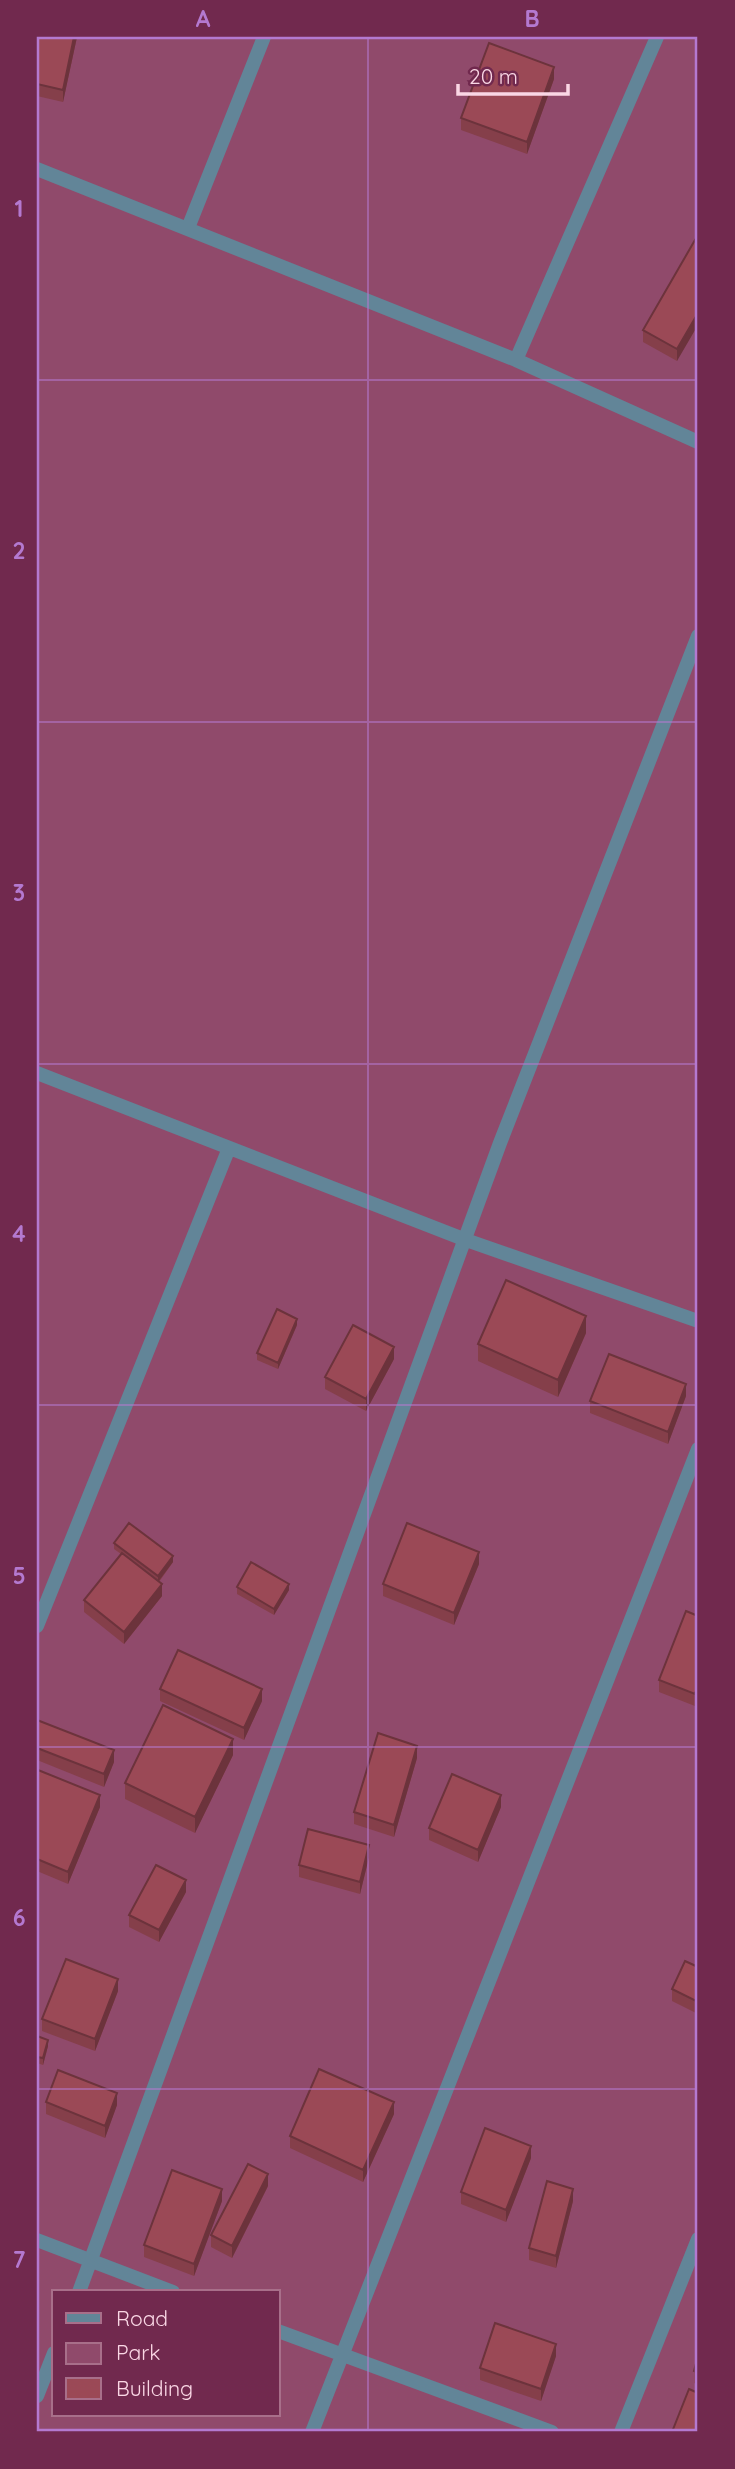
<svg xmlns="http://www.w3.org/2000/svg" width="735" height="2469" viewBox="0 0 735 2469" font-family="Quicksand,sans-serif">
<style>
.green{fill:#904a6b;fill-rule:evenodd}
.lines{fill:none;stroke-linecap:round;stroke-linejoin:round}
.street{stroke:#628598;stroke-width:14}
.wall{fill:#853f4a}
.shaded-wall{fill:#6c333c}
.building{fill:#9b4956;stroke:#6c333c;stroke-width:2}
.grid{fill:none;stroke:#b479d0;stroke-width:2;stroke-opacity:0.55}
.neatline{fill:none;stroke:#b479d0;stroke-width:2.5}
.grid-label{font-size:23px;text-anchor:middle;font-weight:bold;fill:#b479d0}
</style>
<rect width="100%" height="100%" fill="#71294e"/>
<path class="green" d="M37,37H698V2432H37ZM54,2292H278V2415H54Z"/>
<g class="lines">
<path class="street" d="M37,169L516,360L698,442
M188,228L264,37
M516,360L657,37
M37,1073L466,1240L698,1321
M37,1626L229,1148
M37,2240L173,2292
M79,2292L500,1143L698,636
M278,2331L552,2432
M37,2396L54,2353
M312,2432L698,1449
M621,2432L698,2239"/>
</g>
<path class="wall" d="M37,37H77L63,102L37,96Z
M554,79L527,154L461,130V118Z
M695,240L677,361L643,342V330Z
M297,1325L278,1369L257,1360V1353Z
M586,1333L558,1397L478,1361V1344Z
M394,1359L366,1411L325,1389V1377Z
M686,1396L668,1444L590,1413V1401Z
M114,1543L173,1562L159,1582L162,1596L124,1644L84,1612V1600L121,1554L114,1549Z
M479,1564L454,1625L383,1596V1584Z
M237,1587L289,1590L274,1615L237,1594Z
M698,1616V1696L695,1706L659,1692V1680Z
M160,1689L262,1701L244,1740L160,1701Z
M37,1720L114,1762L104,1787L37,1760Z
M233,1755L195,1833L125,1799V1783Z
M417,1758L394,1837L354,1824V1812Z
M37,1774L100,1807L68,1884L37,1871Z
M501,1807L478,1862L429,1840V1828Z
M369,1857L360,1894L299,1877V1865Z
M186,1892L159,1942L129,1927V1915Z
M698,1967V2014L672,2001V1989Z
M118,1991L95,2051L42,2031V2019Z
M37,2036L48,2046L43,2065L37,2063Z
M46,2102L117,2105L105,2138L46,2114Z
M394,2114L363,2182L290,2148V2136Z
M531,2158L506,2222L461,2204V2192Z
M268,2186L232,2258L211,2247V2235Z
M222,2201L194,2276L144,2257V2245Z
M573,2201L556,2268L529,2260V2248Z
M556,2356L541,2401L480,2380V2368Z
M698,2356V2385L694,2383V2371Z"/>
<path class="shaded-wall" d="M74,37H77L63,102V90Z
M554,67V79L527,154V142Z
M698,313V325L677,361V349Z
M586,1316V1333L558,1397V1380Z
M297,1319V1325L278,1369V1363Z
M394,1347V1359L366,1411V1399Z
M686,1384V1396L668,1444V1432Z
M479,1552V1564L454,1625V1613Z
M173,1556V1562L158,1582V1576Z
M162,1584V1596L124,1644V1632Z
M289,1584V1590L274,1615V1609Z
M698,1684V1696L695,1706V1694Z
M262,1689V1701L244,1740V1728Z
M233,1739V1755L195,1833V1817Z
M417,1746V1758L394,1837V1825Z
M114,1750V1762L104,1787V1774Z
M100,1795V1807L68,1884V1872Z
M501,1795V1807L478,1862V1850Z
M369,1845V1857L360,1894V1882Z
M186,1880V1892L159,1942V1930Z
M118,1979V1991L95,2051V2039Z
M48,2040V2046L43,2065V2058Z
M117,2093V2105L105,2138V2126Z
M394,2102V2114L363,2182V2170Z
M531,2146V2158L506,2222V2210Z
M268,2174V2186L232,2258V2246Z
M222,2189V2201L194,2276V2264Z
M573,2189V2201L556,2268V2256Z
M556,2344V2356L541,2401V2389Z"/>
<path class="building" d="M37,37H74L63,90L37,84Z
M489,43L554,67L527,142L461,118Z
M695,240L698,242V313L677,349L643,330Z
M506,1280L586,1316L558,1380L478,1344Z
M277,1309L297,1319L278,1363L257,1353Z
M353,1325L394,1347L366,1399L325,1377Z
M609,1354L686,1384L668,1432L590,1401Z
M129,1523L173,1556L158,1576L114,1543Z
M407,1523L479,1552L454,1613L383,1584Z
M122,1553L162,1584L124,1632L84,1600Z
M251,1562L289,1584L274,1609L237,1587Z
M686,1611L698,1616V1684L695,1694L659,1680Z
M178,1650L262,1689L244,1728L160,1689Z
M163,1705L233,1739L195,1817L125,1783Z
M37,1720L114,1750L104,1774L37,1748Z
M378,1733L417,1746L394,1825L354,1812Z
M38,1770L100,1795L68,1872L37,1859V1774Z
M452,1774L501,1795L478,1850L429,1828Z
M308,1829L369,1845L360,1882L299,1865Z
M156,1865L186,1880L159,1930L129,1915Z
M66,1959L118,1979L95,2039L42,2019Z
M685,1961L698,1967V2002L672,1989Z
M37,2036L48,2040L43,2058L37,2057Z
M319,2069L394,2102L363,2170L290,2136Z
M58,2070L117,2093L105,2126L46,2102Z
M485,2128L531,2146L506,2210L461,2192Z
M248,2164L268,2174L232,2246L211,2235Z
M172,2170L222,2189L194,2264L144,2245Z
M547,2181L573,2189L556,2256L529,2248Z
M495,2323L556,2344L541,2389L480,2368Z
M698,2356V2373L694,2371Z
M689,2389L698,2393V2432H672Z"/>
<path class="grid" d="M368,37V2432M37,380H698M37,722H698M37,1064H698M37,1405H698M37,1747H698M37,2089H698"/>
<rect width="735" height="2469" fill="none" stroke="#71294e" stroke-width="77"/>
<rect x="52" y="2290" width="228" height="126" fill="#71294e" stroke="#a86f8a" stroke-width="2"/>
<rect x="66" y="2313" width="35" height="10" fill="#628598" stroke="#a86f8a" stroke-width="2"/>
<text x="116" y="2326" font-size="21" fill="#fad7e5">Road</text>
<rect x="66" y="2343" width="35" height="21" fill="#904a6b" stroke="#a86f8a" stroke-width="2"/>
<text x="116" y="2360" font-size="21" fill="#fad7e5">Park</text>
<rect x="66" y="2378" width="35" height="21" fill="#9b4956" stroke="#a86f8a" stroke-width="2"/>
<text x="116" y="2396" font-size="21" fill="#fad7e5">Building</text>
<path d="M458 84v10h110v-10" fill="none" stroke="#fad7e5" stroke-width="3.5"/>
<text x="469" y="84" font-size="21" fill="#fad7e5" stroke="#71294e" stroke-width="5" paint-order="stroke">20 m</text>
<rect x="38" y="38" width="658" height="2392" class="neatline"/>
<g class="grid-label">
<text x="203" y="27">A</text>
<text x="532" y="27">B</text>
<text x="19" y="217">1</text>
<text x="19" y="559">2</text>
<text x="19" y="901">3</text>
<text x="19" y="1242">4</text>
<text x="19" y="1584">5</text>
<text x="19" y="1926">6</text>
<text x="19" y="2268">7</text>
</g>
</svg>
